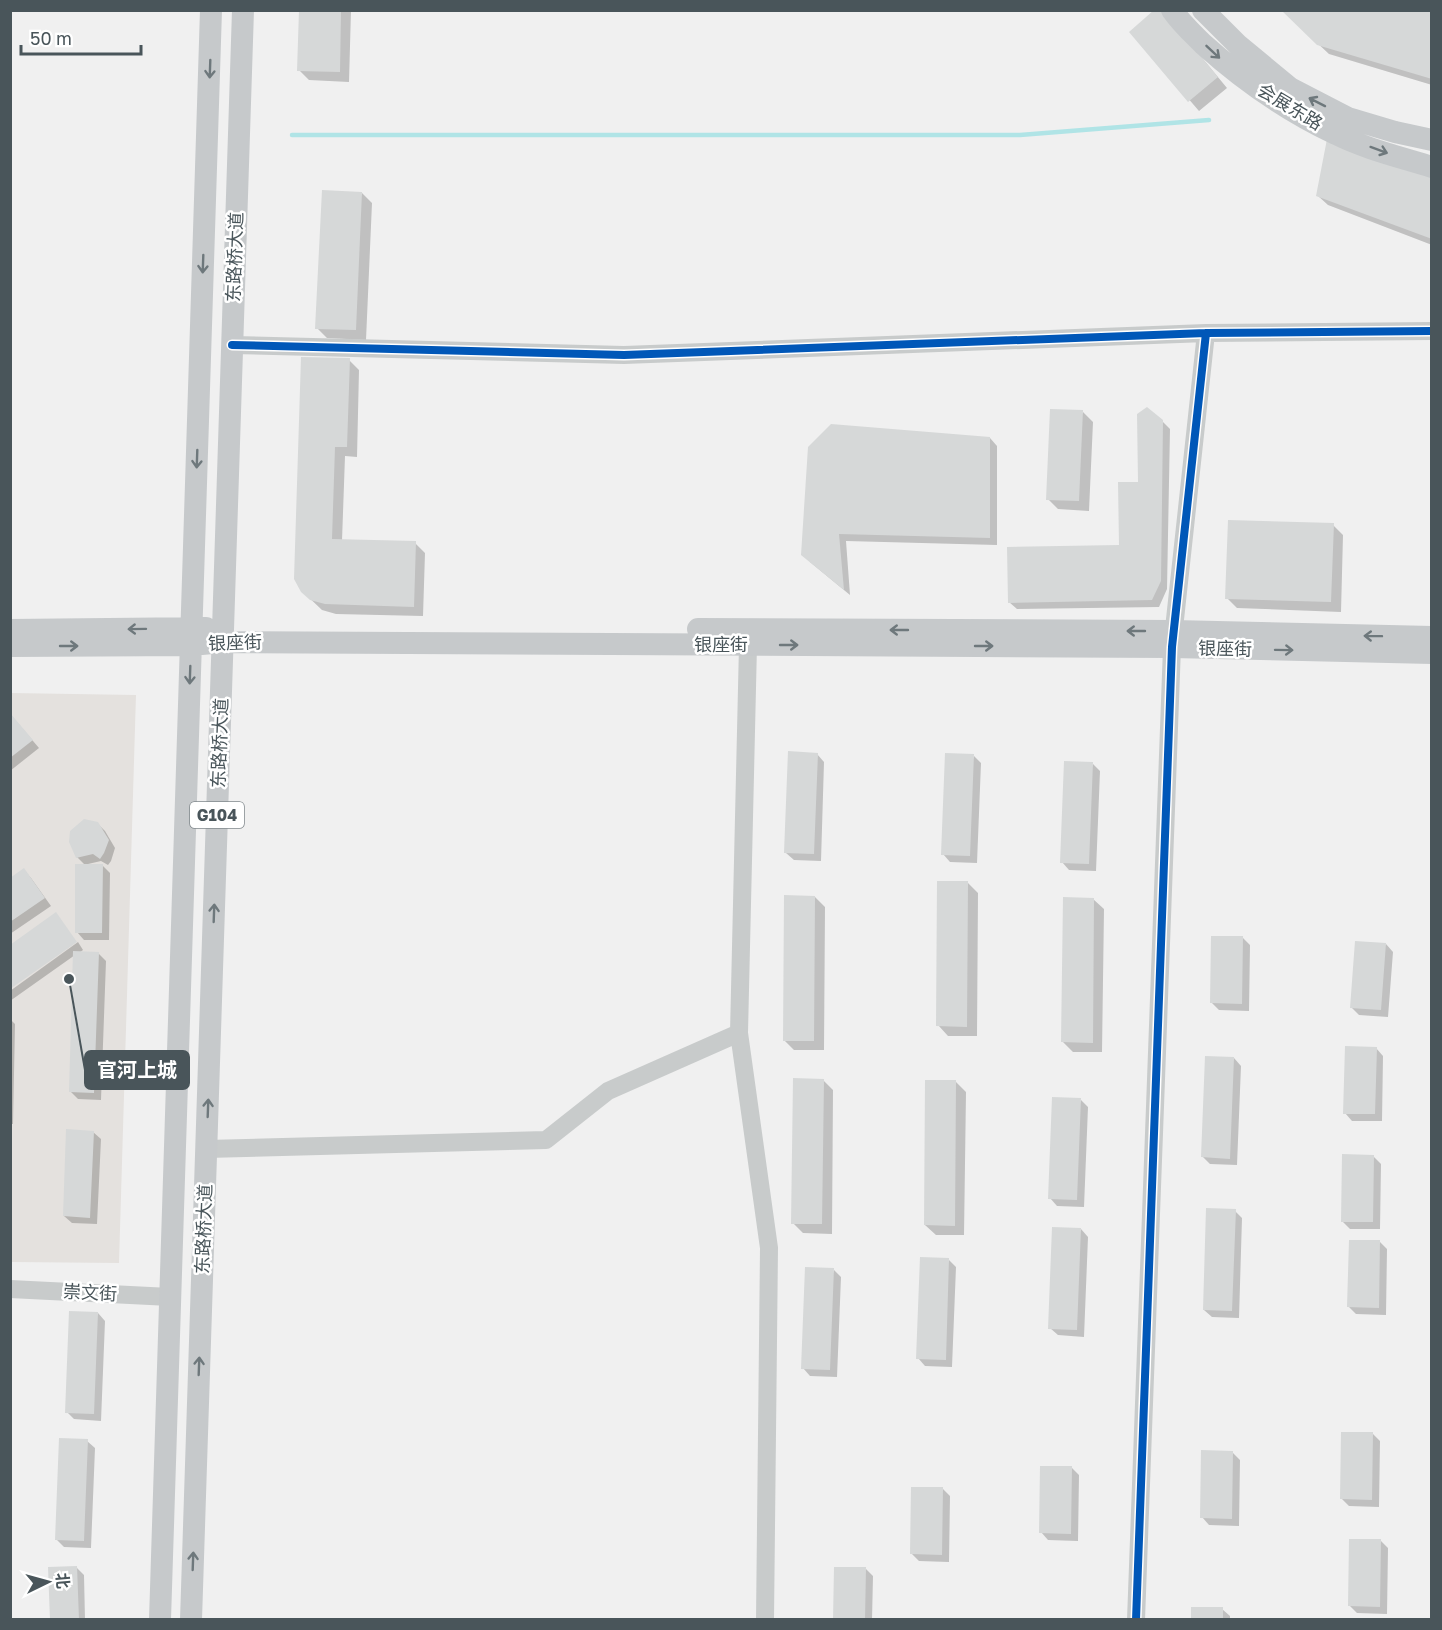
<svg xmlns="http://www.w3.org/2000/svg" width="1442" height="1630" viewBox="0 0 1442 1630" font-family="'Golos Text','Noto Sans SC',sans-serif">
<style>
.commercial{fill:#e4e1de}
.shadow{fill:#0003}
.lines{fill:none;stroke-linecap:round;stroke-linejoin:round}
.stream{stroke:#b0e4e6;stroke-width:4.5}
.building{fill:#d6d8d8}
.minor{stroke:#c8cbcb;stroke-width:18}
.major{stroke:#c6c9cb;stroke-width:22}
.cycleway-casing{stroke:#fff;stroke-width:11}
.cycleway{stroke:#0057b8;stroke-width:8}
.oneway{stroke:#6e787c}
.labels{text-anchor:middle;stroke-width:5;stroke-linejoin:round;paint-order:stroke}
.shield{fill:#fff;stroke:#80888c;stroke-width:1.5}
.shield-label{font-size:16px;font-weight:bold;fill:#49555a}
.street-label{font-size:18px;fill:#49555a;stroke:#fff}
.leader{fill:none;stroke:#49555a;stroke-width:2}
.callout-dot{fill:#49555a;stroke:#fff;stroke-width:2}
.callout{fill:#49555a;stroke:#49555a;stroke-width:2}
.callout-label{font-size:20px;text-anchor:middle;font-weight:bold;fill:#fff}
</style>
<rect width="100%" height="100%" fill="#f0f0f0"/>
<path class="commercial" d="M11,693L136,695L119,1263L11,1262Z"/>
<path class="shadow" d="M300,10H351L349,82L309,80L299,70Z
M1282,10H1432V85L1329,54Z
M1169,18L1227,88L1199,111L1131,32Z
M1432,179V245L1328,205L1317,195Z
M362,193L372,203L366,340L327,338L317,328Z
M349,360L359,370L357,457L345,456L342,541L415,543L425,553L423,616L336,614L322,610L302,591Z
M1083,412L1093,422L1089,511L1058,509L1048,499Z
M1162,421L1170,429L1167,589L1159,607L1017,609L1009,602L1121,546L1140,483Z
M832,425L990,438L997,446V545L846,541L850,595L810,562Z
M1333,525L1343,535L1341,612L1237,608L1227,598Z
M10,714L39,748L10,771Z
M817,754L824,762L821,861L794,860L786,853Z
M974,756L981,763L977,863L950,862L943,854Z
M1093,764L1100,771L1096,871L1069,870L1062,862Z
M97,823L105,831L115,848L111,861L108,865L101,861L88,864L89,865H102L110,873L109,940H84L77,932L85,865L77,857Z
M24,870L31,878L51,906L10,934V880Z
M968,883L978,893L977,1036H948L938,1025Z
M815,897L825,907L824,1050H794L784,1040Z
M1093,899L1104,909L1102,1052H1073L1063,1042Z
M1243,938L1250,945L1249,1011L1219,1010L1212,1003Z
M78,942L83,950L79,953H98L106,961L101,1100L78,1099L70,1091L75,955L10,1001V991Z
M1386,944L1393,952L1388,1017L1359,1015L1351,1007Z
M10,1019L15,1024L13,1124H10Z
M1376,1048L1383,1056L1382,1121H1352L1345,1113Z
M1234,1058L1241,1066L1237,1165L1210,1164L1203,1157Z
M823,1080L833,1090L832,1234L803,1233L793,1223Z
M956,1082L966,1092L964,1235H936L925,1225Z
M1081,1100L1088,1107L1084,1207L1057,1206L1050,1198Z
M93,1132L101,1139L97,1224L72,1223L64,1216Z
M1373,1156L1381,1164L1380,1229H1350L1342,1221Z
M1235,1211L1242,1218L1239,1318L1212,1317L1204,1310Z
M1081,1229L1088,1237L1084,1337L1058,1335L1050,1328Z
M1380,1242L1387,1249L1386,1315L1356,1314L1349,1307Z
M949,1260L956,1267L952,1367L925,1366L918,1358Z
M834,1270L841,1277L837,1377L810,1376L803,1368Z
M98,1313L105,1321L101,1421L74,1419L67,1412Z
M1373,1434L1380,1441L1379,1507L1349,1506L1342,1499Z
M87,1441L95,1448L91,1548L64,1547L56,1539Z
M1233,1453L1240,1460L1239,1526L1209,1525L1202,1517Z
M1072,1468L1079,1475L1078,1541L1048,1540L1041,1532Z
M943,1489L950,1496L949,1562L919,1561L912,1554Z
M1381,1541L1388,1548L1387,1614L1357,1613L1350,1606Z
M77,1568L84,1575L85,1620H51Z
M866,1569L873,1576L872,1620H835Z
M1222,1609L1230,1616V1620H1192Z"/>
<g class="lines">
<path class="stream" d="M292,135H1020L1209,120"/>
</g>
<path class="building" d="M299,10H341L340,72L297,71Z
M1154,10H1162L1218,77L1188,102L1129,32Z
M1281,10H1432V79L1317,45Z
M1327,139L1432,177V239L1316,196Z
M322,190L362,192L356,330L315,329Z
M301,357L350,358L347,447H335L332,539L416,541L414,607L325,604L310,600L301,592L294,579Z
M1147,407L1163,420L1161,581L1152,600L1008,603L1007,547L1119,545L1118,482H1138L1137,414Z
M1050,409L1083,410L1079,501L1046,500Z
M831,424L990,437V538L839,534L844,590L801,555L808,447Z
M1228,520L1334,523L1331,602L1225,599Z
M10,713L33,740L10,758Z
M788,751L818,753L814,854L784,853Z
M945,753L974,754L970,856L941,855Z
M1064,761L1093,762L1089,864L1060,863Z
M84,819L98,822L109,840L104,853L100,859L93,854L76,858L69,842L70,831Z
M75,864H103L102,933H75Z
M24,868L45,898L10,922V878Z
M937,881H968L967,1027L936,1026Z
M784,895L815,896L814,1041H783Z
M1063,897L1094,898L1093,1043L1061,1042Z
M56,912L77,942L10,989V945Z
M1211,936H1243L1242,1004L1210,1003Z
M1355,941L1386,943L1381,1010L1350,1008Z
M73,951L99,952L94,1093L69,1092Z
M1345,1046L1377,1047L1375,1114H1343Z
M1205,1056L1234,1057L1230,1159L1201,1157Z
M793,1078L824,1079L822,1224H791Z
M925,1080H956L955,1226L924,1225Z
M1052,1097L1081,1098L1077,1200L1048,1199Z
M66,1129L94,1131L90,1218L63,1216Z
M1342,1154L1374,1155L1373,1222H1341Z
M1206,1208L1236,1209L1232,1311L1203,1310Z
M1052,1227L1081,1228L1077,1330L1048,1329Z
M1349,1240H1380L1379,1308L1347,1307Z
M920,1257L949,1258L946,1360L916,1359Z
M805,1267L834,1268L830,1370L801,1369Z
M69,1311L98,1312L94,1414L65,1413Z
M1341,1432H1373L1372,1500L1340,1499Z
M59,1438L88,1439L84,1541L55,1540Z
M1201,1450L1233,1451L1232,1519L1200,1518Z
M1040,1466H1072L1071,1534L1039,1533Z
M911,1487H943L942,1555L910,1554Z
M1349,1539H1381L1380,1607L1348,1606Z
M77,1566L79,1620H50L48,1567Z
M834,1567H866L865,1620H833Z
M1191,1607H1223V1620H1191Z"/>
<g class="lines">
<path class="minor" d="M232,345L624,355L1206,333L1432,331
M748,645L739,1033L769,1248L765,1620
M206,1149L546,1140L608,1091L739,1033
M10,1289L170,1297
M1136,1620L1172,647L1206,333"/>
<path class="major" d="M1172,10C1181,23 1192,33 1203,44C1243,80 1287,111 1336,134C1366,149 1400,157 1432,167
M1203,10L1238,45L1290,88L1348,118L1395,132L1432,140
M698,629L1174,631L1432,637
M10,630L206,628
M10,646L191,645L223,642L1172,647L1432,653
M160,1620L211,10
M191,1620L243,10"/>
<g class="cycleway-casing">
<path id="cycleway" d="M232,345L624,355L1206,333L1432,331
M1136,1620L1172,647L1206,333"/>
</g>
<use href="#cycleway" class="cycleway"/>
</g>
<defs><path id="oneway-shaft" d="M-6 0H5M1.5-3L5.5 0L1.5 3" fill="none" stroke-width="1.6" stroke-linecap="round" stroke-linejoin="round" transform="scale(1.5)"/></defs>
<g class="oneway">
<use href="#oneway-shaft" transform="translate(1213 52) rotate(43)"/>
<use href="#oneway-shaft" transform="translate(210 69) rotate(92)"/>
<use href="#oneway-shaft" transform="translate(1317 102) rotate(-153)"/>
<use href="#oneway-shaft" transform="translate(1379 150) rotate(20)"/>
<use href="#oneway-shaft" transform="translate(203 264) rotate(92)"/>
<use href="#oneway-shaft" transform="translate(197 459) rotate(92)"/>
<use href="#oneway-shaft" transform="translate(137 629) rotate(179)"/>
<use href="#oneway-shaft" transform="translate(899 630) rotate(-180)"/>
<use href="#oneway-shaft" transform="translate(1136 631) rotate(-180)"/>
<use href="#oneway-shaft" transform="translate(1373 636) rotate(-179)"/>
<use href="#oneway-shaft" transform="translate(789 645)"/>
<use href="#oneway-shaft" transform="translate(69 646)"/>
<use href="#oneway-shaft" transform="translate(984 646)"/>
<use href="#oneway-shaft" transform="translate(1284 650) rotate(1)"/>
<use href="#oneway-shaft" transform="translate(190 675) rotate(92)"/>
<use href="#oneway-shaft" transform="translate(214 913) rotate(-88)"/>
<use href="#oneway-shaft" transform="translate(208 1108) rotate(-88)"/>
<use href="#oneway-shaft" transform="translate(199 1366) rotate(-88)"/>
<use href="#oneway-shaft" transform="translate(193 1561) rotate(-88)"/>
</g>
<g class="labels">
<rect class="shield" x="190" y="802" width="54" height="26" rx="4.5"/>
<g class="shield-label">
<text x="217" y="821">G104</text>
</g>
<g class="street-label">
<text transform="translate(1290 107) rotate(31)" y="6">会展东路</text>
<text transform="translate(235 257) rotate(-88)" y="6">东路桥大道</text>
<text transform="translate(235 643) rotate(-2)" y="6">银座街</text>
<text x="721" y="651">银座街</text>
<text transform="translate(1225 649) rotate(1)" y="6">银座街</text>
<text transform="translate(220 743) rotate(-88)" y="6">东路桥大道</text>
<text transform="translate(204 1229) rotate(-88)" y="6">东路桥大道</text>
<text transform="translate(90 1293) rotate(3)" y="6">崇文街</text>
</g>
</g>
<path class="leader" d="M69 979L85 1070"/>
<circle class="callout-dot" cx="69" cy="979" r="6"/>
<rect class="callout" x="85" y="1051" width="104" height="38" rx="6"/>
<g class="callout-label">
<text x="137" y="1077">官河上城</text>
</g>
<rect width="1442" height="1630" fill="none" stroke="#49555a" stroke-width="24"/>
<g transform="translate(48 1582) rotate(85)" stroke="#ffffff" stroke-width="4.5" paint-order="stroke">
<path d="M0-4.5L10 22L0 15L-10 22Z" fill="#49555a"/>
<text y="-9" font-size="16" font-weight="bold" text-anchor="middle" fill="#49555a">北</text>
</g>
<path d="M21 45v9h120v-9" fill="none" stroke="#49555a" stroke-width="3"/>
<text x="30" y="45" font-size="18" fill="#49555a" stroke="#ffffff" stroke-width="4.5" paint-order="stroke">50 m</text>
</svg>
